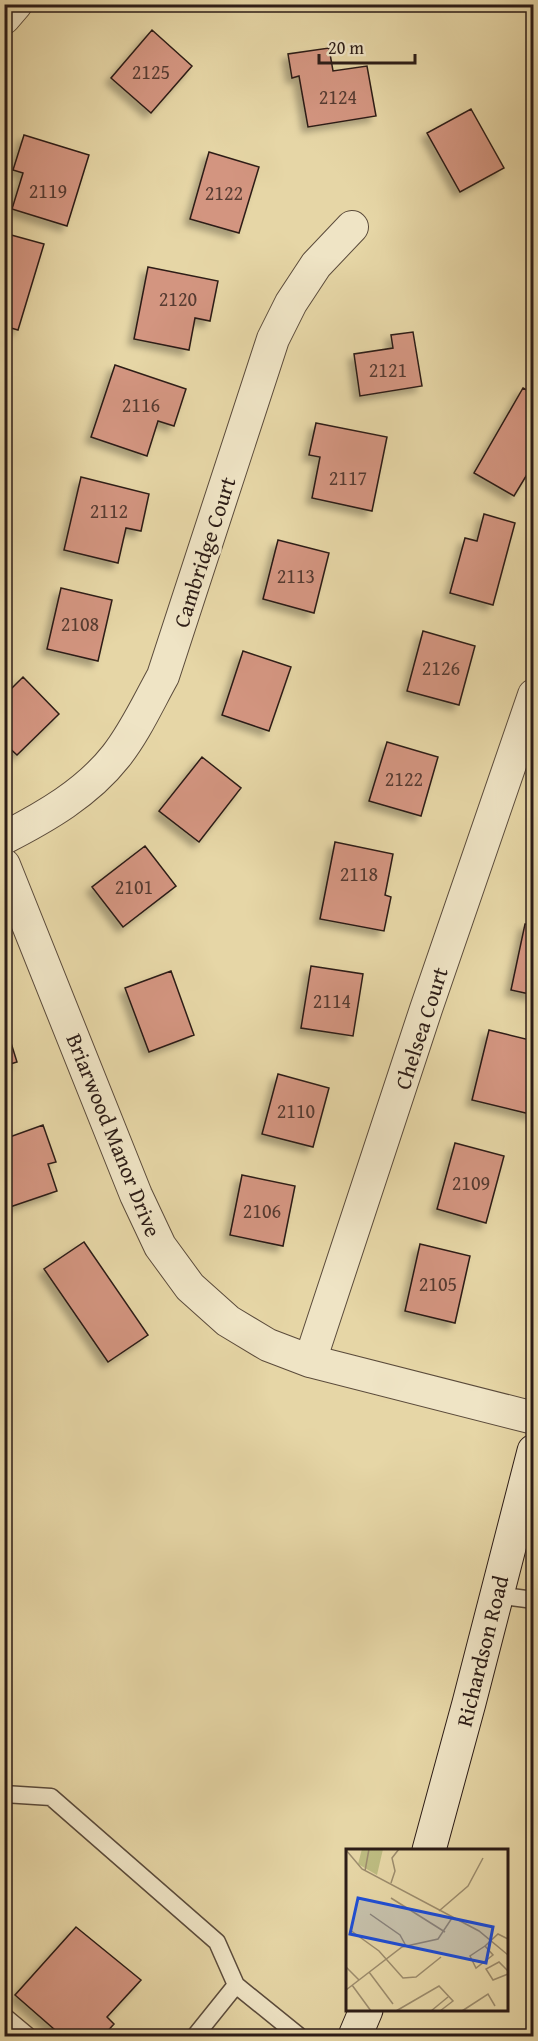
<svg xmlns="http://www.w3.org/2000/svg" width="538" height="2041" viewBox="0 0 538 2041" font-family="'Gentium Book Plus',serif">
<style>
.building{fill:#d39580;stroke:#2d1d17;stroke-width:1.5;filter:url(#shadow)}
.lines{fill:none;stroke-linecap:round;stroke-linejoin:round}
.lane-casing{stroke:#5b4b3b;stroke-width:19}
.street-casing{stroke:#5b4b3b;stroke-width:34}
.secondary-casing{stroke:#2d1d17;stroke-width:35}
.lane{stroke:#efe4c5;stroke-width:16}
.street{stroke:#efe4c5;stroke-width:32}
.secondary{stroke:#efe4c5;stroke-width:33}
.labels{text-anchor:middle;stroke-width:6;stroke-linejoin:round;paint-order:stroke}
.number-label{font-size:20px;fill:#563b31}
.street-label{font-size:22px;fill:#2d1d17;stroke:#efe4c5}
.inset-road{fill:none;stroke:#9c8c6d;stroke-width:1.5}
.view{fill:#1d4ed8;fill-opacity:0.15;stroke:#1d4ed8;stroke-width:3}
.inset-edge{fill:none;stroke:#2d1d17;stroke-width:3}
</style>
<defs>
<filter id="shadow"><feDropShadow dx="-5.5" dy="5.5" stdDeviation="3" flood-color="#0004"/></filter>
</defs>
<rect width="100%" height="100%" fill="#e6d6a6"/>
<filter id="stains"><feTurbulence type="fractalNoise" baseFrequency=".00333" numOctaves="4"/><feColorMatrix values="0 0 0 0 .2 0 0 0 0 .09 0 0 0 0 .02 0 0 0 .5 -.17"/></filter>
<radialGradient id="worn" r=".72"><stop offset=".6" stop-color="#630" stop-opacity="0"/><stop offset="1" stop-color="#630" stop-opacity=".3"/></radialGradient>
<path class="building" d="M152,30L192,66L151,113L111,78Z
M329,48L333,71L367,66L376,116L308,127L299,76L292,78L288,54Z
M471,109L504,168L460,192L427,133Z
M24,135L89,155L67,226L12,209L23,173L13,170Z
M209,152L259,167L239,233L190,219Z
M4,233L44,244L18,330L4,326Z
M148,267L218,281L210,321L195,318L189,350L134,339Z
M413,332L422,386L360,396L354,354L393,348L391,335Z
M115,365L186,389L174,426L158,421L147,456L91,437Z
M523,388L534,394V463L514,496L474,473Z
M316,423L387,437L372,511L312,498L320,457L309,455Z
M81,477L149,494L141,531L126,528L118,563L64,550Z
M484,514L515,523L493,605L450,593L465,538L477,541Z
M278,540L329,553L314,613L263,599Z
M61,588L112,600L98,661L47,649Z
M423,631L475,646L459,705L407,691Z
M243,651L291,667L269,731L222,715Z
M23,677L59,714L17,755L4,743V696Z
M387,742L438,757L421,816L369,801Z
M202,757L241,788L199,842L159,811Z
M335,842L393,854L385,895L391,897L384,931L320,919Z
M145,846L176,886L123,927L92,887Z
M525,924L534,925V995L511,990Z
M311,966L363,974L353,1036L301,1028Z
M171,971L194,1035L149,1052L125,988Z
M6,1027L17,1062L4,1066V1028Z
M489,1030L534,1041V1115L472,1100Z
M278,1074L329,1088L313,1147L262,1134Z
M43,1125L56,1162L48,1164L57,1191L7,1208L4,1200V1139Z
M455,1143L504,1156L486,1223L437,1209Z
M242,1175L295,1186L283,1246L230,1235Z
M84,1242L148,1335L108,1362L44,1269Z
M420,1244L470,1256L455,1323L405,1311Z
M76,1927L141,1980L107,2017L114,2024L103,2036H62L15,1995Z"/>
<g class="lines">
<g class="lane-casing">
<path id="lane" d="M496,1595L534,1600
M4,1794L51,1797L217,1942L236,1985
M4,2016L28,2036
M195,2036L236,1985L299,2036"/>
</g>
<g class="street-casing">
<path id="street" d="M4,18L16,4
M4,838C45,817 87,793 116,756C135,732 148,703 163,676L273,339L291,303L316,265L352,227
M4,865L136,1195L160,1246L190,1287L228,1321L268,1345L310,1361L534,1418
M310,1361L426,1009L534,695"/>
</g>
<g class="secondary-casing">
<path id="secondary" d="M429,1850L469,1703L534,1451
M355,2036L366,2010"/>
</g>
<use href="#lane" class="lane"/>
<use href="#street" class="street"/>
<use href="#secondary" class="secondary"/>
</g>
<g class="labels">
<g class="number-label">
<text x="151" y="79">2125</text>
<text x="338" y="104">2124</text>
<text x="48" y="198">2119</text>
<text x="224" y="200">2122</text>
<text x="178" y="306">2120</text>
<text x="388" y="377">2121</text>
<text x="141" y="412">2116</text>
<text x="348" y="485">2117</text>
<text x="109" y="518">2112</text>
<text x="296" y="583">2113</text>
<text x="80" y="631">2108</text>
<text x="441" y="675">2126</text>
<text x="404" y="786">2122</text>
<text x="359" y="881">2118</text>
<text x="134" y="894">2101</text>
<text x="332" y="1008">2114</text>
<text x="296" y="1118">2110</text>
<text x="471" y="1190">2109</text>
<text x="262" y="1218">2106</text>
<text x="438" y="1291">2105</text>
</g>
<g class="street-label">
<text transform="translate(204 552) rotate(-72)" y="8">Cambridge Court</text>
<text transform="translate(421 1028) rotate(-72)" y="8">Chelsea Court</text>
<text transform="translate(114 1135) rotate(68)" y="8">Briarwood Manor Drive</text>
<text transform="translate(482 1651) rotate(-76)" y="8">Richardson Road</text>
</g>
</g>
<g transform="translate(346 1849)">
<rect width="162" height="162" fill="#e6d6a6"/>
<path d="M16,0H37L31,26L12,15Z" fill="#bdbc81"/>
<path class="inset-road" d="M0,1L16,20L133,82L162,106M19,22L23,0M45,34L49,22L46,9L53,0M45,49L99,83M93,62L122,37L137,9M24,65L54,86L60,97M4,81L33,102L57,129L70,128L95,108M139,97L124,107L130,119L147,106L139,97L152,85L162,90M0,118L13,131M162,122L153,113L140,120L147,131L162,125M23,123L47,155M6,136L25,162M0,141L56,98L92,90L106,69M50,162L93,137L107,152L94,162M85,162L102,148M116,162L142,145L149,157"/>
<path class="view" d="M12,49L147,78L140,114L4,85Z"/>
<rect width="162" height="162" class="inset-edge"/>
</g>
<rect width="538" height="2041" fill="none" stroke="#e6d6a6" stroke-width="24"/>
<rect x="6" y="6" width="526" height="2029" fill="none" stroke="#2d1d17" stroke-width="3"/>
<rect x="12" y="12" width="514" height="2017" fill="none" stroke="#2d1d17" stroke-width="1.5"/>
<path d="M319 54v9h96v-9" fill="none" stroke="#2d1d17" stroke-width="3"/>
<text x="328" y="54" font-size="18" fill="#2d1d17" stroke="#efe4c5" stroke-width="4.5" paint-order="stroke">20 m</text>
<rect width="100%" height="100%" filter="url(#stains)"/>
<rect width="100%" height="100%" fill="url(#worn)"/>
</svg>
